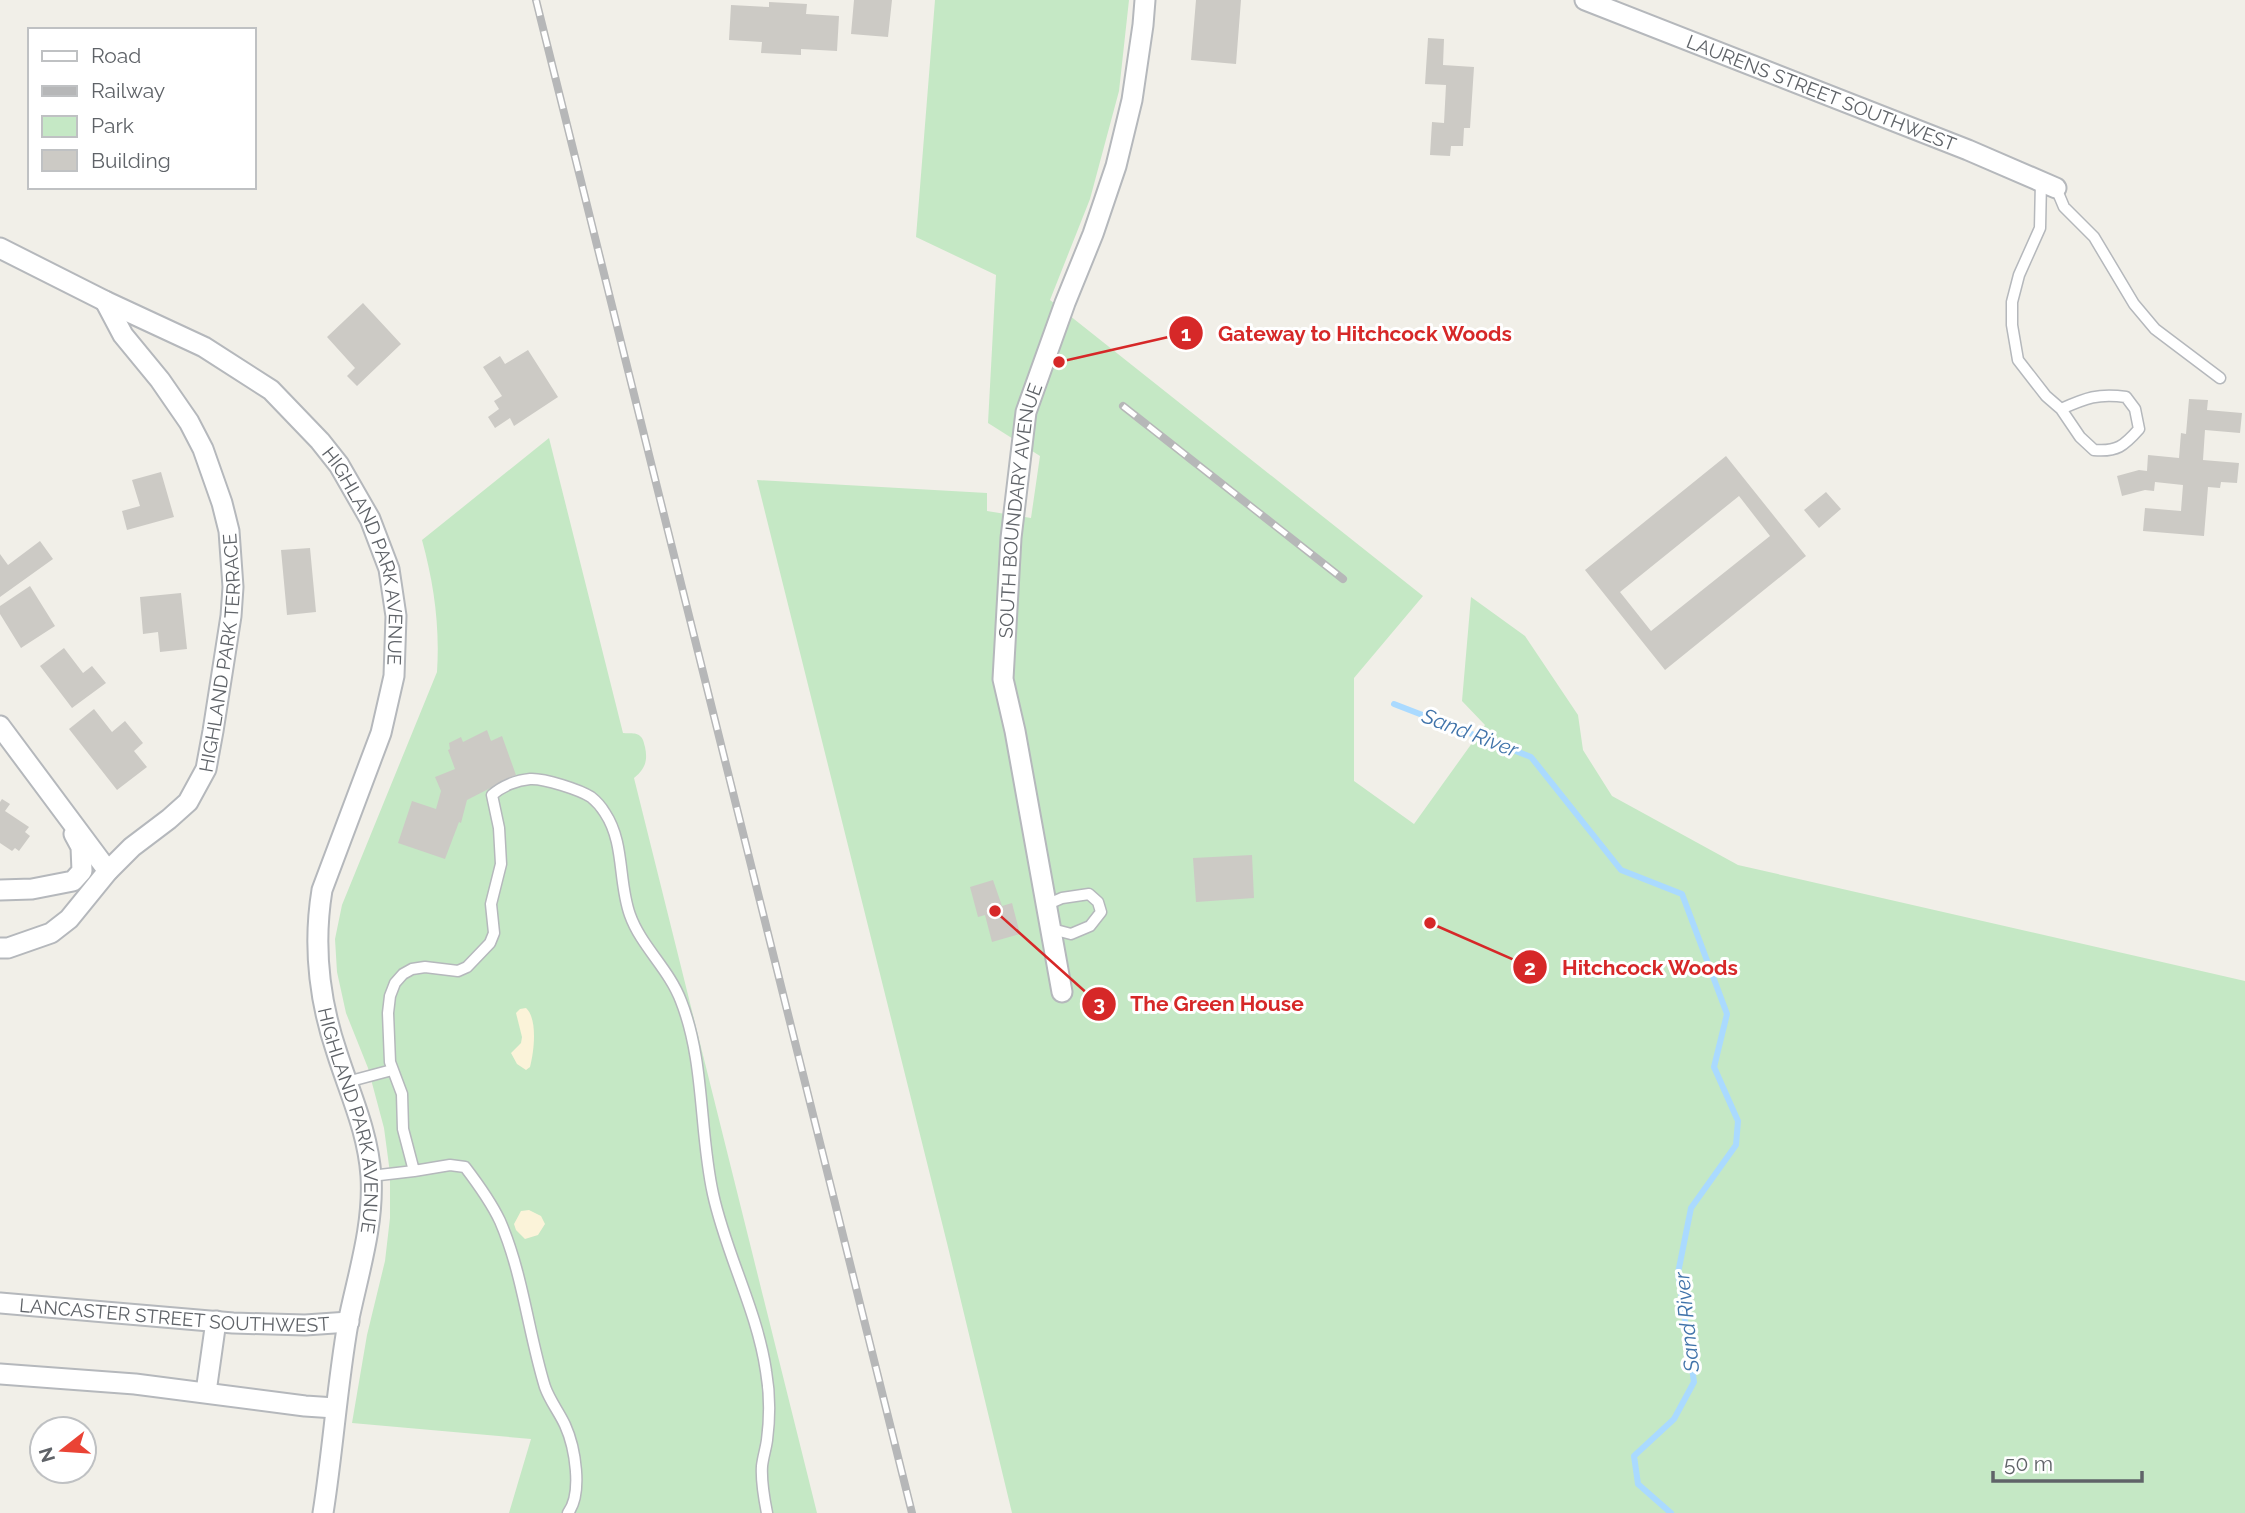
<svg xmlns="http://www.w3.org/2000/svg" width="2245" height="1513" viewBox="0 0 2245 1513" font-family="Raleway,sans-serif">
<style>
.green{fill:#c5e8c5}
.sand{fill:#fbf3d9}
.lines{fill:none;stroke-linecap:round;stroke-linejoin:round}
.stream{stroke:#aadaff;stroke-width:6}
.building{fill:#cccac5;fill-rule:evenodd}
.lane-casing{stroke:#b5b8bc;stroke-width:13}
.street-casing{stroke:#b5b8bc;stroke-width:23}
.lane{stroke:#fff;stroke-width:10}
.street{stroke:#fff;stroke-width:19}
.rail-casing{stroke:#b6b7b8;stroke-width:8}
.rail{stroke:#fff;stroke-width:5;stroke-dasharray:16;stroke-linecap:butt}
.labels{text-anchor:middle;stroke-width:6;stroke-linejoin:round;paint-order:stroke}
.street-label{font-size:19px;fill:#5f6368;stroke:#fff}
.water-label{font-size:21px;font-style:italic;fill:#4174aa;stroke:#fff}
.leader{fill:none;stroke:#d62828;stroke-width:2.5}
.callout-dot{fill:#d62828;stroke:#fff;stroke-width:2.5}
.mark-label{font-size:21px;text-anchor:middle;font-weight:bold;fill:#fff}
.callout-label{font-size:21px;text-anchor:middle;font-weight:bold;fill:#d62828;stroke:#fff;stroke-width:6;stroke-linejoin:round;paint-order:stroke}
</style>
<rect width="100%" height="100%" fill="#f1efe8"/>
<path class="green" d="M935,0H1129L1119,91L1090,199L1050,300L1423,596L1354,678V781L1414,824L1485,725L1462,701L1471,597L1525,636L1578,715L1583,750L1612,796L1738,865L2245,981V1513H1012L947,1243L757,480L987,493V511L1031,518L1040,456L988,423L996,275L916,237Z
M549,438L623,733C628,734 636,732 640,736C643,738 644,743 645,747C648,761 645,769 634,778L817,1513H509L531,1439L352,1423L367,1335L385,1261L390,1218V1173L384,1128L368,1068L346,1013L337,972L335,939L342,905L437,672C440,626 434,584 422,540Z"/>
<path class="sand" d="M526,1008C538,1019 534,1052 530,1067L526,1070L517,1064L511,1053L521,1043L522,1037L516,1013L520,1009Z
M529,1210L541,1216L545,1224L538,1235L525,1239L516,1230L514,1224L521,1211Z"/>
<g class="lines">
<path class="stream" d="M1394,704L1531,757L1621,870L1682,894L1727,1014L1714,1067L1738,1121L1736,1145L1691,1208L1678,1273L1694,1382L1674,1419L1634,1456L1638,1484L1671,1513"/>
</g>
<path class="building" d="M854,0H892L888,37L851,34Z
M1196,0H1241L1236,64L1191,60Z
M769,2L807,4L806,14L839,16L837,51L801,49V55L761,53L762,42L729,40L731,5L769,7Z
M1428,38L1444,39L1443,65L1474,67L1470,128H1464L1463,146H1451L1450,156L1430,155L1432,122L1444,123L1446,85L1425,84Z
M363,303L401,344L357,386L347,376L355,368L327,337Z
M528,350L558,397L514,426L510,418L495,428L488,417L499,409L494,401L502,396L483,367L500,356L505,364Z
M2189,399L2208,400L2207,410L2242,413L2240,433L2205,430L2203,460L2239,463L2237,483L2221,482L2220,488L2208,487L2204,536L2143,531L2145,508L2181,511L2183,485L2155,482L2154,491L2145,490L2122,496L2117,476L2139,470L2147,471L2148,455L2179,458L2181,433L2186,434Z
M1726,456L1806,556L1665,670L1585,570ZM1739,496L1770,536L1651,631L1620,592Z
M161,472L174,517L127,530L122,511L140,506L132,480Z
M1826,492L1841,509L1819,528L1804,510Z
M40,541L53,559L0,597V554L8,565Z
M310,548L316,612L287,615L281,550Z
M30,586L55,626L21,648L0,614V606Z
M181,593L187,649L160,652L158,632L143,634L140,597Z
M64,648L83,673L92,666L106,683L72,708L40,666Z
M94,709L112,732L125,721L143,743L134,751L147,767L117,790L69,729Z
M487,730L491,741L502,736L516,775L467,800L461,823L459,822L445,859L398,843L412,801L436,809L441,791L435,777L455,769L448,750L450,749L449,743L461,737L463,742Z
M2,799L10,804L5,811L29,827L25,832L30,836L19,851L15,848L12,851L0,843V802Z
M1252,855L1254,898L1196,902L1193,858Z
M993,880L1002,906L1012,903L1020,934L992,942L985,915L978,917L970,887Z"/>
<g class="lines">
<g class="lane-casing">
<path id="lane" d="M2041,181L2040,228L2019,275L2012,302V325L2018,360L2046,396L2061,409L2080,437L2094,450C2117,452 2124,446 2139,429L2135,409L2126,397C2098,393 2086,398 2061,409
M2056,188L2064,207L2094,237L2134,304L2155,329L2220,378
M1046,905L1062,898L1089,894L1098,902L1101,912L1090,926L1071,934L1052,929
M347,1082L392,1070
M371,1176L414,1171
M568,1513C583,1493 575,1447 565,1425C559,1412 550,1401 545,1387C528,1332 523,1274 500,1221C491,1202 478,1184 465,1167L450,1165L414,1171L403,1129L402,1094L390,1062L388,1013L390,996L395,983L403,974L412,969L425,967L458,971L467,967L490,943L494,933L491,904L501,864L499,828L492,795C502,786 517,780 530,779C544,778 580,790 591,797C596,801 602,808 605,813C625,843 618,882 630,915C641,946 669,969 681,1001C705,1062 699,1131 713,1194C726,1254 757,1310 766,1371C770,1394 770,1417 767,1440C766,1448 763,1457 762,1466C761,1481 764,1498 767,1513"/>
</g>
<g class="street-casing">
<g id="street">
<path id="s1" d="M1585,0L1968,150L2056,188"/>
<path id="s2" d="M0,248L105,301L204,347L271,390L320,441L339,465L370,519L389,569L396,616L394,676L381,733L322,890C313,945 319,1000 337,1053C350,1094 368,1132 371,1176C374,1226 358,1274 348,1323C337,1386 333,1450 323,1513"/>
<path d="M0,726L108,871"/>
<path d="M0,890L32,889L73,881L82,871L81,847L74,834"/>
<path id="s3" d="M0,948H8L51,933L69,919L108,871L132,847L169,819L188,802L206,769L213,731L231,616L233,587L229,531L222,503L203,449L189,422L160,380L123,335L105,301"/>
<path id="s4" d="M1062,992L1015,731L1003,679L1011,538L1026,412L1065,303L1093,234L1116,166L1132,100L1143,25L1145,0"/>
<path id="s5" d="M0,1303L233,1323L305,1325L349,1322"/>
<path d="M0,1374L135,1384L305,1406L335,1408"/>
<path d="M206,1392L216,1321"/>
</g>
</g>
<use href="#lane" class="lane"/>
<use href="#street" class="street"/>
<g class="rail-casing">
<path id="rail" d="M536,0L912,1513
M1123,406L1343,579"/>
</g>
<use href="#rail" class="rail"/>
</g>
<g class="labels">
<g class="street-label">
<text dy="7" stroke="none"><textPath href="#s1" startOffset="254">LAURENS STREET SOUTHWEST</textPath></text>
<text dy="7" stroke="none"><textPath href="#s4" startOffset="488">SOUTH BOUNDARY AVENUE</textPath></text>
<text dy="7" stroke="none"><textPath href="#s2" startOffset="504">HIGHLAND PARK AVENUE</textPath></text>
<text dy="7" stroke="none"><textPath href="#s3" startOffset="399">HIGHLAND PARK TERRACE</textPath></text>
<text dy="7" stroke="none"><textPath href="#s2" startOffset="1092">HIGHLAND PARK AVENUE</textPath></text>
<text dy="7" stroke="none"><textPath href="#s5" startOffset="175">LANCASTER STREET SOUTHWEST</textPath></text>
</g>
<g class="water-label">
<text transform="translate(1470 733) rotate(21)" y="7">Sand River</text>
<text transform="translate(1687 1322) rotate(-96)" y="7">Sand River</text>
</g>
</g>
<path class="leader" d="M1059 362L1186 333M1430 923L1530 967M995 911L1099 1004"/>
<g class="callout-dot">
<circle cx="1059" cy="362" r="7"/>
<circle cx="1430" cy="923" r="7"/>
<circle cx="995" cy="911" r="7"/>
<circle cx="1186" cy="333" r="18"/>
<circle cx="1530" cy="967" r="18"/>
<circle cx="1099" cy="1004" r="18"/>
</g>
<g class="mark-label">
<text x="1186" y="341">1</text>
<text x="1530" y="975">2</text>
<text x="1099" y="1011">3</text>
</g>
<g class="callout-label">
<text x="1365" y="341">Gateway to Hitchcock Woods</text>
<text x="1650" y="975">Hitchcock Woods</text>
<text x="1217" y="1011">The Green House</text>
</g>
<rect x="28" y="28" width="228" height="161" fill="#ffffff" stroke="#bfc1c3" stroke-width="2"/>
<rect x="42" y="51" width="35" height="10" fill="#ffffff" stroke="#bfc1c3" stroke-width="2"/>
<text x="91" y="63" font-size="21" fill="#5f6368">Road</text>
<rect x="42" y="86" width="35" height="10" fill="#b6b7b8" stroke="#bfc1c3" stroke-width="2"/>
<text x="91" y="98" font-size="21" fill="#5f6368">Railway</text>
<rect x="42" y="116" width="35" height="21" fill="#c5e8c5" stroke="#bfc1c3" stroke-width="2"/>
<text x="91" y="133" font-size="21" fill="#5f6368">Park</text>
<rect x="42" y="150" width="35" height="21" fill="#cccac5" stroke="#bfc1c3" stroke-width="2"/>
<text x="91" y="168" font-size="21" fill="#5f6368">Building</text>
<g transform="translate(63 1450) rotate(253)"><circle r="33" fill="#ffffff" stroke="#bfc1c3" stroke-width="2"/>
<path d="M0-5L12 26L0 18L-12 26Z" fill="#ea4335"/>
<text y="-10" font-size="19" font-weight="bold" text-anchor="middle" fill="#5f6368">N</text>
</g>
<path d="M1993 1471v10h149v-10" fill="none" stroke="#5f6368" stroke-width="3.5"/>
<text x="2004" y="1471" font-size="21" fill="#5f6368" stroke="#ffffff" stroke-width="5" paint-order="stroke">50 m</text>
</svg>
